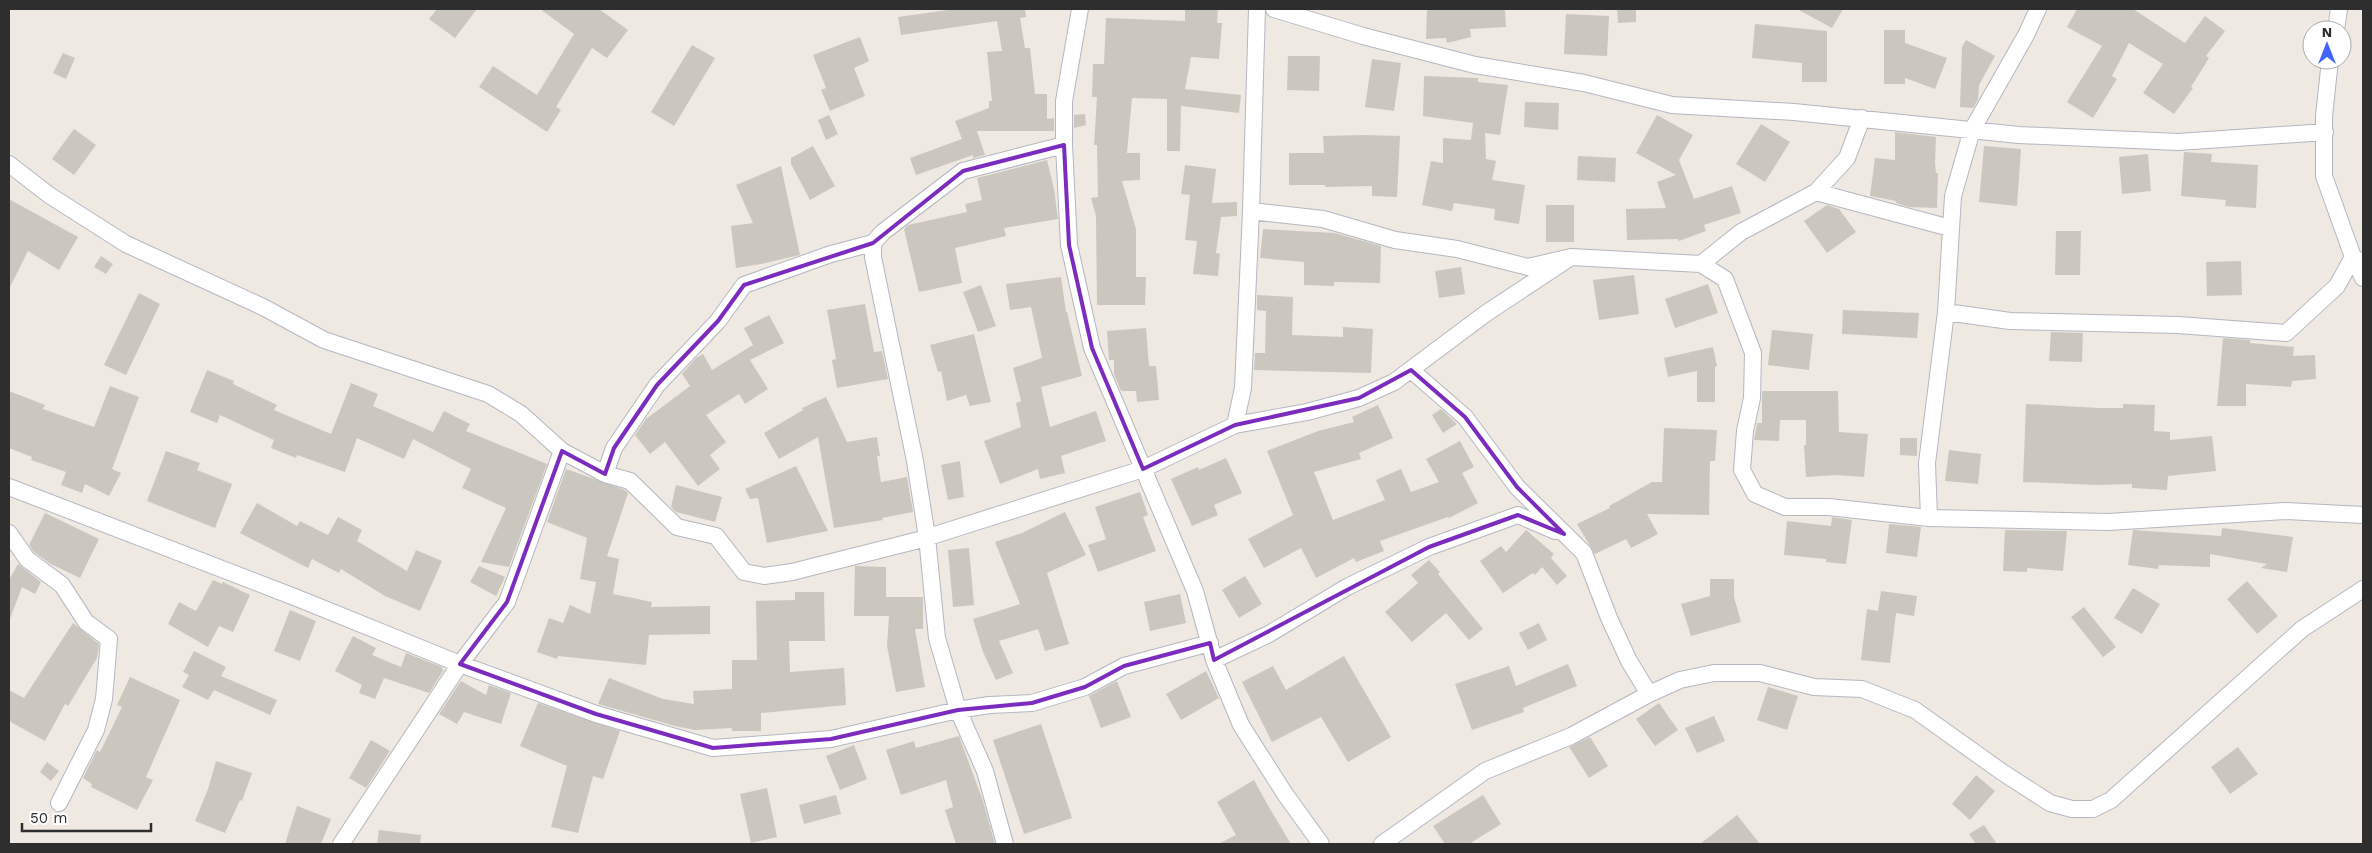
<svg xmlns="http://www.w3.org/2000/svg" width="2372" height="853" viewBox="0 0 2372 853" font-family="'Work Sans',sans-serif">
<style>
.building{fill:#cbc7bf}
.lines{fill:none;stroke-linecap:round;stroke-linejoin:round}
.minor-casing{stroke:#b4b7c1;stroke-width:18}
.minor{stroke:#fff;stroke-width:16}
.marked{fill:none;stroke:#7b2cbf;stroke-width:4;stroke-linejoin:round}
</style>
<rect width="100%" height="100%" fill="#efe9e1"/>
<path class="building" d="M437,9H477L455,38L429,19Z
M540,9H599L628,30L607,58L592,48L556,107L561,110L547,132L479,87L493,66L537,95L574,34Z
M955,9H1025L1026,17L1020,18L1025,48H1030L1035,94H1047V119L1054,118V131H977L985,155L973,158V155L916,175L910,158L962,139L955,121L989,108V101H992L987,52L1002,51L997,21L901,35L898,17Z
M1185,9H1218L1217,23H1222L1219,59L1191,57L1185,89L1241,95L1239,113L1181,106L1180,151H1167V99L1132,98L1127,153H1140V180L1122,181L1136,229V277H1146L1145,305H1097L1096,216L1091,198L1098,197L1097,145H1094L1097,97H1092L1093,64H1104L1106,18L1185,21Z
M1427,9H1505L1506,27L1470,29L1471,37L1447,43L1446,38L1426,39Z
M1617,9H1636V22L1618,23Z
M1797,9H1843L1832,28Z
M2077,9H2133L2185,43L2205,16L2225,31L2206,56L2209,58L2191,87L2193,88L2174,114L2143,93L2163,64L2129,43L2112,76L2117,79L2093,118L2067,102L2102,46L2067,27Z
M1566,14L1609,16L1607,56L1564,54Z
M1755,24L1827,31V82H1802V63L1752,58Z
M1884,30H1905V43L1947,58L1935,89L1905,78V84H1884Z
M860,37L869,61L854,68L865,96L830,111L821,90L826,88L813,55Z
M1966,40L1995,56L1979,85L1978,99L1973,108L1960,107L1962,47Z
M692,45L715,58L674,126L651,112Z
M63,53L75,58L66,79L53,73Z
M1288,56H1320L1319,91L1287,90Z
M1372,59L1401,63L1394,111L1365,107Z
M1424,76L1478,78V82L1508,85L1500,135L1485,133L1486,159L1496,161L1492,180L1525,185L1519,224L1494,220L1495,209L1454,203L1452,211L1422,205L1431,161L1443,163V138L1471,140L1473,123L1423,116Z
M1525,102L1559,103L1558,130L1524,127Z
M1085,114L1086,125L1074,128V115Z
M829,115L838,134L826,140L818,120Z
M1657,115L1693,135L1679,160L1694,199L1732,186L1741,213L1704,225L1706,231L1679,241L1678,239L1627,240L1626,209L1666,208L1657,182L1676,175L1636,153Z
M1761,124L1790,142L1765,182L1736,164Z
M74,129L96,145L74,175L52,159Z
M1895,132L1936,137L1935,163L1936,173H1938L1937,208L1909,207L1896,203V201L1870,196L1875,158L1895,160Z
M1364,135L1400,136L1397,197L1372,196V186L1325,187V185H1289V153H1324L1323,136Z
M813,146L835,186L810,200L791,164V158Z
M1984,146L2021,149L2017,206L1979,202Z
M2184,152L2212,154L2211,162L2258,165L2256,208L2225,206L2226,200L2181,196Z
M2148,154L2151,191L2122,194L2119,157Z
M1578,156L1616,158L1615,182L1577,180Z
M1047,160L1054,189L1058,219L1004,228L1006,236L955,248L962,283L919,292L904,229L908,225L967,212L965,204L982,200L977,178Z
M1185,165L1216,169L1212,203L1237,202V216L1221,217L1216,253L1220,254L1218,276L1193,274L1197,241L1185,240L1190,195L1181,194Z
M781,166L800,255L761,264L736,268L731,226L753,223L736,185Z
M9,199L78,237L59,270L28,251L9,289Z
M1546,205H1574V242H1546Z
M1827,205L1839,209L1856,232L1827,253L1804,221Z
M1263,229L1335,233L1381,246L1380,283L1334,282V286L1304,285V262L1260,258Z
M2056,231H2081L2080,275H2055Z
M101,256L113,264L106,274L94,267Z
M2241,261L2242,295L2207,296L2206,262Z
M1461,267L1465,294L1439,298L1435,271Z
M1634,275L1639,314L1599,320L1593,280Z
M1061,277L1066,312H1067L1082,376L1041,387L1050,427L1096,411L1106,441L1061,456L1065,473L1040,479L1038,469L1000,484L984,441L1021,427L1016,403L1021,401L1013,368L1042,358L1031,307L1010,310L1006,284Z
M1708,284L1718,313L1675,328L1665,299Z
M981,285L996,326L978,332L963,292Z
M139,293L160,304L126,375L104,365Z
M1257,295L1293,297L1292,335L1343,337V327L1373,329L1371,373L1254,370L1255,353H1265L1266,311L1257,310Z
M865,304L874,352L882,351L888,379L837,388L832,360L836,359L827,310Z
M1843,310L1919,313L1917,338L1842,334Z
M769,315L784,343L750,360L768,389L745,404L739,394L706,415L726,442L710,455L720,469L698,486L665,442L650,454L635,435L646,419L690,386L682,374L696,358L703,354L712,370L753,345L744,328Z
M1146,328L1149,366H1156L1159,400L1137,402L1136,391H1121L1114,374V360H1109L1107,331Z
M1772,330L1813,334L1809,370L1768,365Z
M2051,332L2083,333L2082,362L2049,361Z
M974,334L991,402L970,406L966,395L947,401L941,371L938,372L930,345Z
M2223,338L2250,340V343L2294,347L2293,356L2315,355L2316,379L2292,381L2291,387L2246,384V406H2217Z
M1713,347L1717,366L1715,367V402H1697V371L1668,377L1664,358Z
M207,370L234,381L233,384L277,405L274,410L331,434L351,383L378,394L373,406L433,432L444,411L470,424L466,431L547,464L509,567L481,562L506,508L462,488L471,469L413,439L404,459L357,438L345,472L297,455L296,458L271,448L274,440L220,415L217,423L190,412Z
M110,386L139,397L112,469L121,473L109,496L85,484L82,493L61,485L66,472L31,460L32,457L9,448V391L45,405L43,409L94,427Z
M1762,391H1838L1839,432L1868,434L1864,477L1836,475L1806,477L1804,445H1806V420H1780L1779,441L1754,440L1757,423H1762Z
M826,397L847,442L877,437L880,456H877L881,482L907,477L913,512L882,518L883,520L834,528L818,437L779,459L764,433L803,410L802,408Z
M2026,404L2099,408H2123V404L2155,405L2154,431L2170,432V440L2212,436L2216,471L2168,476L2167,490L2132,488V484L2097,485L2023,482Z
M1378,405L1393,438L1359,453L1361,459L1314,472L1333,520L1385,500L1376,480L1401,469L1411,492L1439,482L1426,459L1460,441L1474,467L1462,473L1478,503L1449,518L1448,517L1380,541L1384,551L1356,562L1354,558L1316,578L1301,548L1264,568L1248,539L1293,515L1267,451L1318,431L1354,422L1352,417Z
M1441,409L1457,424L1443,433L1432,415Z
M1664,428L1717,430L1715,461H1710L1709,515L1647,514L1658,534L1631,548L1626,539L1595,554L1577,524L1610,508L1609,506L1652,482H1662Z
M1900,438H1917V456L1900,455Z
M1949,450L1981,454L1978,484L1945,481Z
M166,451L200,463L197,470L232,484L215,528L147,501Z
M1226,458L1242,493L1214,505L1218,515L1192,526L1171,479L1198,467L1199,470Z
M960,461L964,497L948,500L941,465Z
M796,466L828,531L767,543L758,498L750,499L745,489Z
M566,469L625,490L628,493L607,556L619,559L613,594L652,602L651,607L710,606V634L649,635L646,665L558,656L557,659L537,652L549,618L563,623L570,605L590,614L596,582L580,579L587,538L547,522Z
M676,485L722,497L715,522L676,512L671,507Z
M1140,492L1148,515L1143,517L1156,551L1098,572L1088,545L1106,539L1095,507Z
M257,503L297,526L300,521L328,535L338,517L362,530L357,541L407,571L416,550L442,561L420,611L385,596L341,569L339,573L312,559L308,568L240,533Z
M1065,512L1086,555L1047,573L1069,644L1045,651L1038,629L999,641L1013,673L996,680L983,652L973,619L1020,604L995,542L1022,533Z
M45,513L99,539L80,578L51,564L34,552L29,545Z
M1832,517L1852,520L1846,564L1826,562V559L1784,555L1787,521L1831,526Z
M1889,524L1921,527L1917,557L1886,553Z
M2222,528L2293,537L2287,572L2261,568L2267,564L2210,554V567L2159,565L2158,569L2128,565L2133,530L2221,536Z
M1526,530L1554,554L1551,558L1567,576L1557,585L1542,567L1535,575L1533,573L1503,593L1480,561L1501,546L1506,552Z
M2005,530L2067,531L2063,571L2027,568V572L2003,571Z
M969,548L974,605L953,607L948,550Z
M1429,560L1440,572L1438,574L1483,629L1469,640L1446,613L1412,642L1385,612L1418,583L1411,575Z
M18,564L41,582L35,594L22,587L10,619L9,580Z
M479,566L505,577L496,596L470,582Z
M855,566L886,567V597H923V629H915L925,687L896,692L887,646L889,616H854Z
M1245,576L1262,604L1239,618L1222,590Z
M1710,579H1734V597L1741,622L1691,636L1681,604L1710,596Z
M213,580L222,584L223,582L250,595L233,632L219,626L208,647L168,624L179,602L196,611Z
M2247,581L2278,616L2257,634L2227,599Z
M2133,588L2160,604L2142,634L2114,618Z
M1881,591L1917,596L1914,616L1896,613L1890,663L1861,660L1867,609L1878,611Z
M795,592H824L825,641H789L790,672L844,668L846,705L761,713V731H732V728L695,730L675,726L598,704L609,678L663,699L694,704L693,691L732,689V660H757L756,601L795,600Z
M1180,594L1186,623L1150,631L1144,602Z
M2084,607L2116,647L2103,657L2071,617Z
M290,610L316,621L300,661L274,651Z
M73,623L99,644L97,658L68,706L65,704L45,741L9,721V690L24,698Z
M1539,623L1547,640L1528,650L1519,633Z
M353,636L376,648L372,655L401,667L406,653L442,667L443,671L429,693L384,678L375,699L359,693L362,685L335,671Z
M194,651L226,667L221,676L277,700L270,715L214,690L208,700L182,687L189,675L183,672Z
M1344,656L1391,737L1348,762L1321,717L1272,742L1242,682L1273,666L1286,690Z
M1568,664L1577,686L1523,708L1524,712L1472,730L1455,684L1509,666L1516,686Z
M1206,671L1219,698L1181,720L1166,694Z
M130,677L180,700L146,777L153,780L137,810L91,787L92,784L83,778L97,750L100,752L122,707L117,705Z
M461,681L486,695L489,685L511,693L501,724L464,712L457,724L439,714Z
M1117,681L1131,717L1101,728L1089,696Z
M1768,687L1798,696L1787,730L1757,720Z
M538,703L620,731L603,779L593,776L578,833L551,827L567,766L520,746Z
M1659,703L1678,730L1655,746L1636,719Z
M1714,716L1725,741L1697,753L1685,728Z
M1041,724L1072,818L1024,834L993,740Z
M959,736L982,798L995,844H956L945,810L953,807L946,780L901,795L886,750L914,741L916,748Z
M1590,737L1608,766L1589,778L1569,747Z
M371,740L390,751L366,788L349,778Z
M854,745L867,779L840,790L826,756Z
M2238,747L2258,774L2230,794L2211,767Z
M216,761L252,773L242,801L240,800L225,833L195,821L208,789Z
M47,762L59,771L51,781L40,772Z
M1976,775L1995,791L1970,820L1952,804Z
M1254,780L1270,809L1291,844H1218L1236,835L1217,802Z
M767,788L777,837L751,843L740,794Z
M836,795L841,814L804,824L799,805Z
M1483,795L1501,824L1469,844H1445L1433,826Z
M297,806L331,819L321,844H285Z
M1737,815L1760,844H1700Z
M1984,825L1997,844H1976L1969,834Z
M379,830L421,835L420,844H377Z"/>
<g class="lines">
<g class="minor-casing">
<path id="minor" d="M1080,9L1064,101V145L1069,245L1092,348L1195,591L1214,660L1241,725L1285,794L1321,844
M1274,9L1363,36L1475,65L1584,83L1672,105L1794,112L2019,135L2178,142L2325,132
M2336,30L2339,9
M2330,60L2324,116V176L2353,257L2363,278
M9,164L49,195L126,244L263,307L324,340L488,394L521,414L562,451L605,474L630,481L677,527L716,536L744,572L764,576L792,572L919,540L1143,469L1235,425L1307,412L1359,398L1394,382L1485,314L1571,257
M1816,192L1950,228
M1251,211L1323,219L1395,240L1457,249L1528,267L1571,257L1701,264L1725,279L1753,353L1752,398L1745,431L1742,470L1755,494L1785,507H1829L1929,518L2108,522L2285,511L2363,515
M1701,264L1741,232L1816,192L1847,158L1862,118
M1946,312L2010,321L2178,325L2286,333L2337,286L2353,257L2363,263
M1411,370L1465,417L1517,487L1584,553L1609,618L1629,661L1649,694
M1235,425L1243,388L1251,211L1257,9
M605,474L614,448L657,385L718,321L744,285L831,254L873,243
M9,487L297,598L460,664L596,714L713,748L831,739L958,710L989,705L1032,703L1085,687L1124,666L1210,643
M1929,518L1927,463L1946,312L1953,196L1972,130L2026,35L2038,9
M9,533L27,559L62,585L86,622L109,639L104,699L96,730L59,803
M1214,660L1269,634L1347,587L1429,547L1518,515L1555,531
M341,844L460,664L507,602L562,451
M1005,844L985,771L958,710L937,638L927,537L915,461L873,257V243L883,232L963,171L1064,145
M1382,844L1485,771L1571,736L1649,694L1680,680L1714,673H1760L1814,687L1862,689L1915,710L2002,772L2050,803L2072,809H2093L2111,800L2302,629L2363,589"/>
</g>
<use href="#minor" class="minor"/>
</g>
<path class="marked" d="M1064,145L1069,245L1092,348L1143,469L1235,425L1359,398L1411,370L1465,417L1517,487L1564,534L1518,515L1429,547L1214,660L1210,643L1124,666L1085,687L1032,703L958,710L831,739L713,748L596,714L460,664L507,602L562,451L605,474L614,448L657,385L718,321L744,285L873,243L963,171Z"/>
<rect width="2372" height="853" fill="none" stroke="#2e2e2e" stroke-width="20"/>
<g transform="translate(2327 45)"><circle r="24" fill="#ffffff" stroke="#ababab"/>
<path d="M0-4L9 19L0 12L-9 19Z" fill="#4264fb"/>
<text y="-8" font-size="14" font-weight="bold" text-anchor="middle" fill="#2e2e2e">N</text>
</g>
<path d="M22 823v8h129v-8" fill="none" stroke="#2e2e2e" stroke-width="2.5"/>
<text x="30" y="823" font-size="15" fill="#2e2e2e" stroke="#ffffff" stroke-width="4" paint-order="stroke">50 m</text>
</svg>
